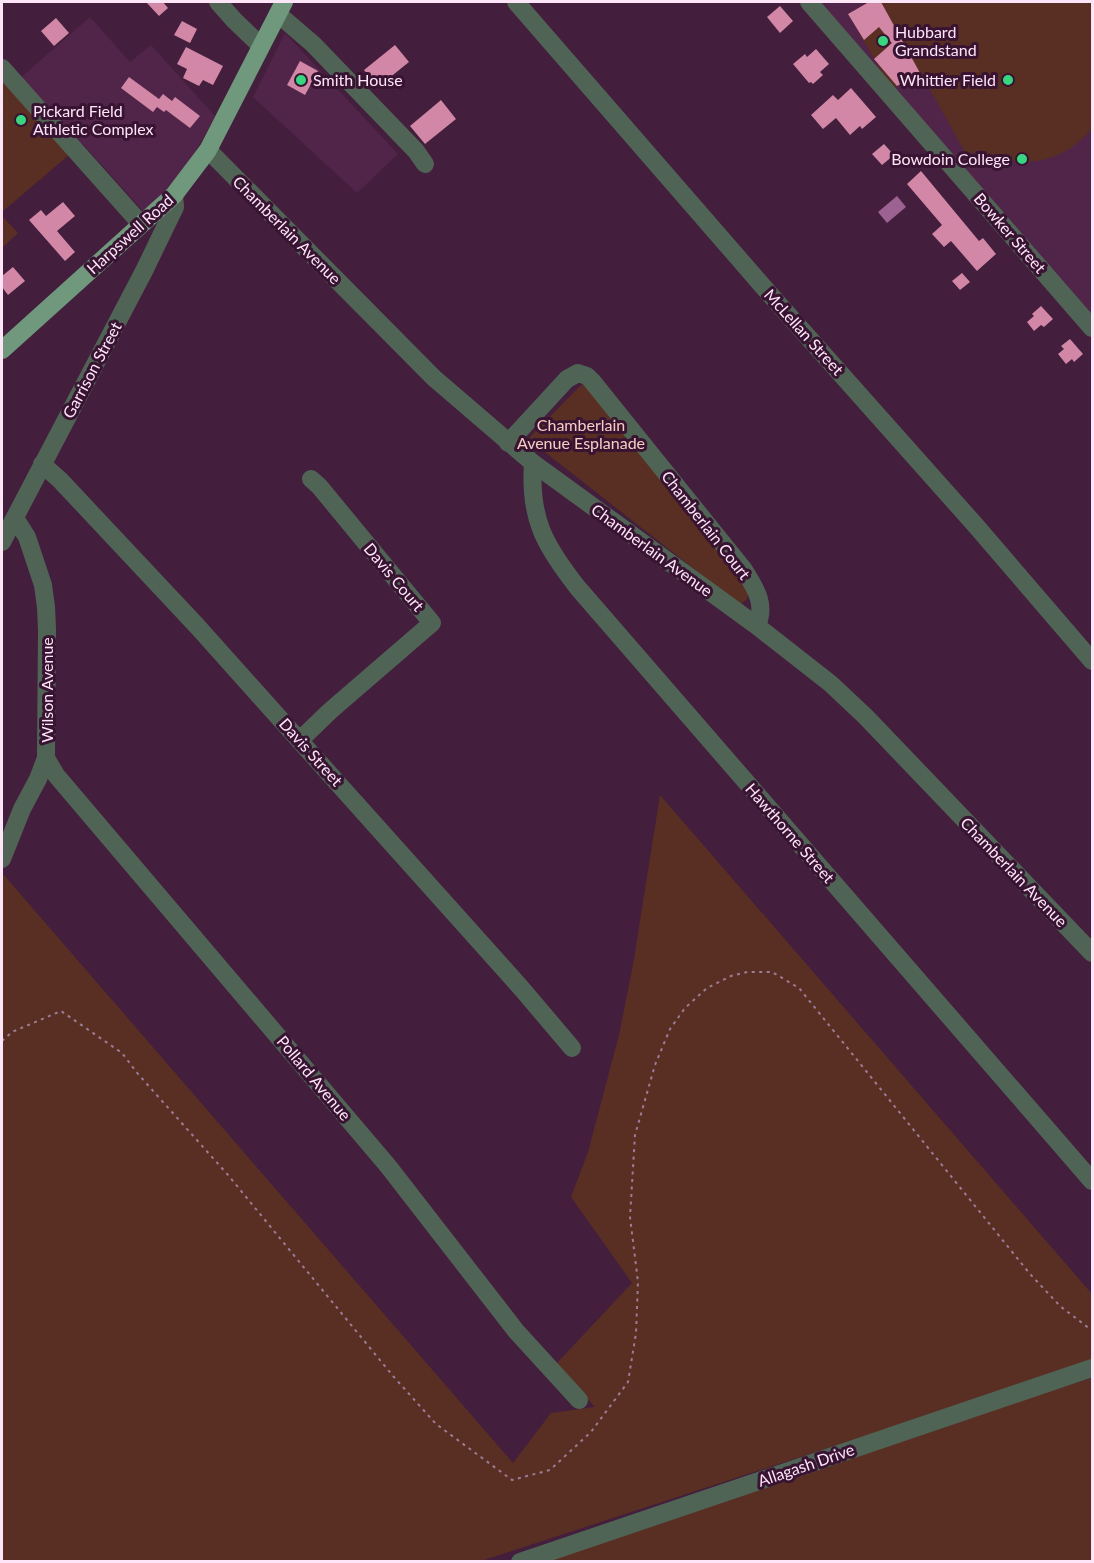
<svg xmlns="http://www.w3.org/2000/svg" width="1094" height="1563" viewBox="0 0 1094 1563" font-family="Lato,sans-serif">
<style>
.built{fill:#512549}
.green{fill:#592f24}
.water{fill:#9c6291}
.building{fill:#d187a5}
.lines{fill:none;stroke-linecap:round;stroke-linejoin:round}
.path{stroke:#9c7c96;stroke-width:2;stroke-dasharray:3 4.5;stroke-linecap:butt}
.minor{stroke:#506456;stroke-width:18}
.major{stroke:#6f987c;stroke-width:18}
.poi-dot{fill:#35d881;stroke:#381432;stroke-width:2}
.labels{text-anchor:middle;stroke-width:6;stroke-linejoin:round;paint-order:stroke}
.poi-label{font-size:16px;fill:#fee5f8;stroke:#381432;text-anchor:start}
.street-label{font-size:16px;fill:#fee5f8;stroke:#381432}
.park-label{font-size:16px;fill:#f7ccc1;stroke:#381432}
</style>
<rect width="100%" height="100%" fill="#431e3d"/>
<path class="built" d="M816,2H1092V321Z
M90,17L130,62L151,45L215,116L201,142L176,181L144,212L82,143L70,154L10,87Z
M285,33L398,154L357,193L253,97Z"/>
<path class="green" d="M869,2H1092V128C1064,164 1019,171 979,150L967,156L921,73L892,89L848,14Z
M2,78L70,154L2,212Z
M2,216L18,233L2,248Z
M581,385H586L737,570L748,595L747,599L741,604H739L528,439Z
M660,795L1092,1294V1362L481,1561L2,1562V879L3,874L513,1463L551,1413L595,1407L556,1364L632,1283L571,1197L588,1152L619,1035L633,965Z
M1092,1378V1561L541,1562L799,1471Z"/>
<path class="water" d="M897,196L906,207L887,223L878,212Z"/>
<path class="building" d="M146,2H163L168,8L159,16Z
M869,2H881L920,73L897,86L874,59L892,43L879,27L864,40L848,14Z
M780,6L793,21L780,33L767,17Z
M56,18L69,33L54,46L41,31Z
M182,21L197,29L190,43L174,35Z
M395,45L409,62L378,87L364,70Z
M186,47L223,66L213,85L203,80L199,86L183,78L187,69L177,64Z
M816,49L829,64L820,72L823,75L813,84L811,82L809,83L793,64L805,54L807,57Z
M300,61L318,71L305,95L287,85Z
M129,77L159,99L163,94L172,101L175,97L200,116L190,128L166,110L164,112L157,107L153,112L121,88Z
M851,88L876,117L862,129L860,126L850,135L836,118L823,129L811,115L833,95L838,100Z
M441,100L456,119L425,144L410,126Z
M884,144L894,155L882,165L872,154Z
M921,171L979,241L983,238L996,254L977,271L951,241L944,247L932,234L942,225L907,184Z
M63,202L75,216L57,231L75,252L65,261L29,220L41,210L46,216Z
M13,267L25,281L8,295L2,287V276Z
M962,273L970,282L960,290L952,281Z
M1041,306L1053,319L1044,327L1041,325L1034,331L1027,322L1034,316L1032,314Z
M1070,339L1083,354L1074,362L1072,359L1066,364L1058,354L1064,349L1061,346Z"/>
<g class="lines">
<path class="path" d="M2,1041L12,1032L61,1011L122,1053L138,1074L228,1175L393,1376L436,1424L512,1480L550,1470L591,1432L628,1382L636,1333L638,1282L630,1217L635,1135L655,1065L670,1029L685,1008L707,988L731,976L747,972H772L799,988L1030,1274L1060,1306L1090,1329H1092"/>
<path class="minor" d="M218,2L234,20L261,46
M516,2L767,291L977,527L1092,661
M809,2L1092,328
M278,14L313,44L416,151L425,164
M2,68L141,224
M208,150L434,378L533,463L757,626L831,684L866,717L1092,953
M508,443L567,379L578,373L587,376L592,381L744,570C756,589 766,604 757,626
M533,463C529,519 545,546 578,588L1092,1181
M42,464L60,480L197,626L522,989L572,1048
M2,542L144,271L175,207L174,195
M300,740L330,711L432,623L319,486L311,479
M46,758L56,775L67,788L388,1166L516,1331L579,1400
M2,859L22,809L38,779L46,758L47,629L46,607L43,585L27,537L15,518
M520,1562L1092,1368"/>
<path class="major" d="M2,350L174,195L208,150L284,2"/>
</g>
<g class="poi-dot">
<circle cx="883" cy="41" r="6"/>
<circle cx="301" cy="80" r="6"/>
<circle cx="1008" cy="80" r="6"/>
<circle cx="21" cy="120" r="6"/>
<circle cx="1022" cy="159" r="6"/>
</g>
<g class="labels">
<g class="poi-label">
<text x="895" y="38">Hubbard<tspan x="895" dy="18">Grandstand</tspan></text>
<text x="313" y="86">Smith House</text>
<text x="996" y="86" text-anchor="end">Whittier Field</text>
<text x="33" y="117">Pickard Field<tspan x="33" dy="18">Athletic Complex</tspan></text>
<text x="1010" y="165" text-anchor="end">Bowdoin College</text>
</g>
<g class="street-label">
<text transform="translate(287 230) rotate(45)" y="6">Chamberlain Avenue</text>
<text transform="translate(1010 233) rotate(49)" y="6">Bowker Street</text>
<text transform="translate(130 234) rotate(-42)" y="6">Harpswell Road</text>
<text transform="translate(804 332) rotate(48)" y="6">McLellan Street</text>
<text transform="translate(92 370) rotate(-62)" y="6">Garrison Street</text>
<text transform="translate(706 525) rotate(52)" y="6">Chamberlain Court</text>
<text transform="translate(652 550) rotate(36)" y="6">Chamberlain Avenue</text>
<text transform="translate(394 577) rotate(50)" y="6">Davis Court</text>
<text transform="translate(47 690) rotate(-90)" y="6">Wilson Avenue</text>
<text transform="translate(311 752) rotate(48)" y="6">Davis Street</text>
<text transform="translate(790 833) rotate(49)" y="6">Hawthorne Street</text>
<text transform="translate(1014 872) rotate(46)" y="6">Chamberlain Avenue</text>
<text transform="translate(314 1078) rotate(50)" y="6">Pollard Avenue</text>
<text transform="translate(806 1465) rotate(-19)" y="6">Allagash Drive</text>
</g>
<g class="park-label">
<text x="581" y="431">Chamberlain<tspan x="581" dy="18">Avenue Esplanade</tspan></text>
</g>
</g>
<rect width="1094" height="1563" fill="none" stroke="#fee5f8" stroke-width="6"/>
</svg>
